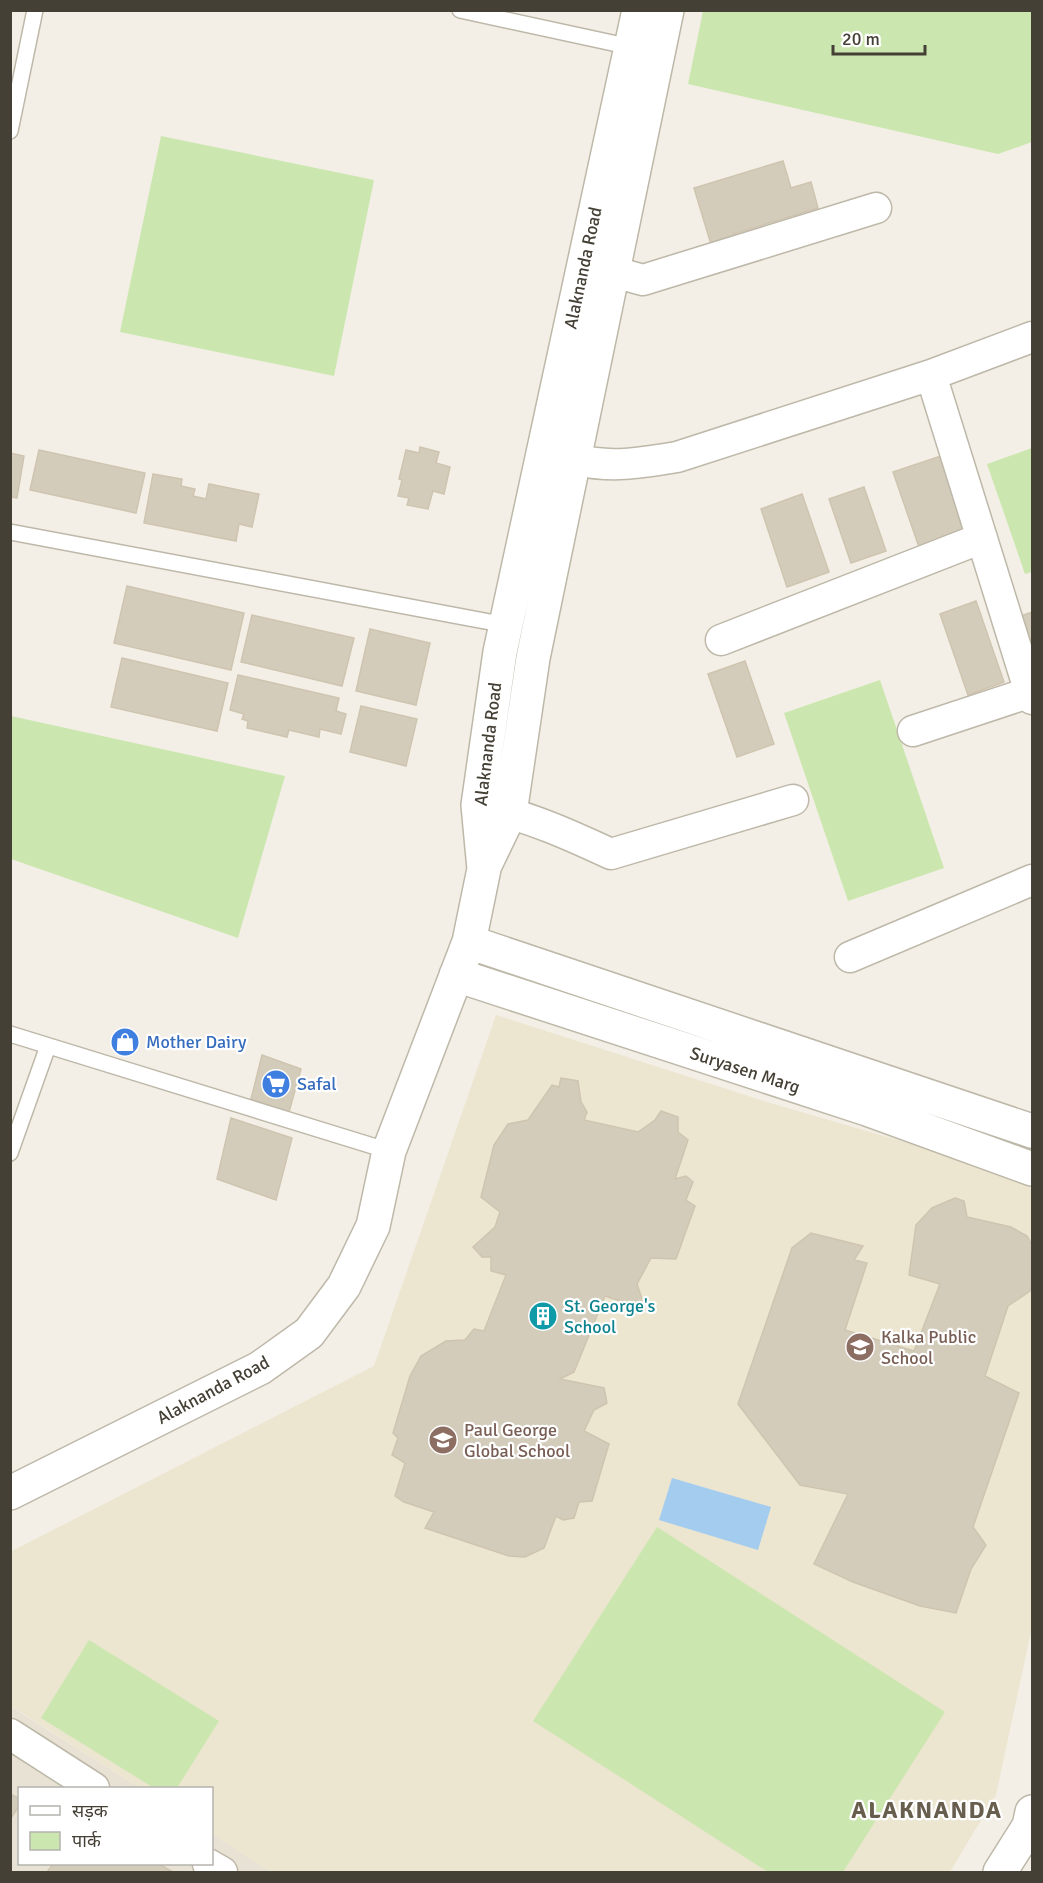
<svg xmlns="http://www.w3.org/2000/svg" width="1043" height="1883" viewBox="0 0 1043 1883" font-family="Signika,'Noto Sans Devanagari',sans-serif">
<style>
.residential{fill:#e7e2d4}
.education{fill:#ece5d0}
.green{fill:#cbe7af}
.water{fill:#a3ccef}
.building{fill:#d4ccbb;stroke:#cfc4af;stroke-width:1.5}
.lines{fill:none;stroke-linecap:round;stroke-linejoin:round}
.service-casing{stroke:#beb8a9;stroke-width:18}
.minor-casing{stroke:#beb8a9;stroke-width:33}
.tertiary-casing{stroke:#beb8a9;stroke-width:36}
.service{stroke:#fff;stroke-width:15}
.minor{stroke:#fff;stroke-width:30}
.tertiary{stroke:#fff;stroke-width:33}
.labels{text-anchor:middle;stroke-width:4.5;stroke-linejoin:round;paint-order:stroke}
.street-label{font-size:18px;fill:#454035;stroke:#fff}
.shop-label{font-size:18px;fill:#366cbe;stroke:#fff;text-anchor:start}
.culture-label{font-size:18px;fill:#0d838f;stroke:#fff;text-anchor:start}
.education-label{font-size:18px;fill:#785e54;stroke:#fff;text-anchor:start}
.district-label{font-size:24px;font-weight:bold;letter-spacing:1.5px;fill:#685e4d;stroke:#fff}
</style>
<rect width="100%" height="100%" fill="#f3efe6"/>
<path class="residential" d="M10,1706L140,1788H20V1864H212V1834L271,1872H11Z"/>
<path class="education" d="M496,1015L767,1102L1032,1179V1627L996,1795L950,1872H271L212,1834V1788H140L11,1706L10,1552L374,1366Z"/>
<path class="green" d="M703,11H1032V142L998,154L688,84Z
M161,136L374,180L334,376L120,332Z
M1032,448V572L1025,574L987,464Z
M880,680L944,868L848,901L784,713Z
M11,716L285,776L238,938L11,859Z
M657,1527L945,1712L843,1872H768L533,1721Z
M89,1640L219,1721L177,1788H154L41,1718Z"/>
<path class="water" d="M672,1478L771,1507L758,1550L659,1520Z"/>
<path class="building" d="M783,161L791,188L811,182L818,208L733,234L736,244L713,251L694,188Z
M420,447L439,452L436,463L450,467L444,494L433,491L428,509L407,505L409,498L398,496L402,480L399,479L406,450L419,453Z
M39,450L145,473L136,513L30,490Z
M10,453L24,456L17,498L10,497Z
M944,455L971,533L920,550L893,472Z
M153,474L182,479L181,486L195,489L193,496L206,499L209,484L259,494L252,527L239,524L236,541L144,523Z
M864,487L886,551L851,563L829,499Z
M802,494L829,572L787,587L761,509Z
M127,586L244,613L231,670L114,643Z
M976,601L1004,682L968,695L940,614Z
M1032,612V668L1015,618Z
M252,615L354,638L342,686L241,662Z
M370,629L430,643L416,705L356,691Z
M122,658L228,683L217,731L111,707Z
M745,661L774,744L737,757L708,674Z
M238,675L339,698L336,711L346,714L341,734L320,729L319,737L289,730L287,737L247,728L248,721L242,719L244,714L230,710Z
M361,706L417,719L406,766L350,752Z
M119,1032L137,1035L129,1055L113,1048Z
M262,1055L301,1069L289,1112L251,1099Z
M561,1078L578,1081L581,1102L587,1112L584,1120L638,1132L655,1120L661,1111L678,1117V1132L688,1140L675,1179L686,1176L693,1182L686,1200L695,1206L676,1259L651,1258L637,1284L643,1302H623L605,1296L574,1372L560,1379L604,1388L607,1403L594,1410L584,1431L609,1444L592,1501L579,1502L574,1518L563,1520L556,1516L544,1548L525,1557L509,1556L425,1528L434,1512L404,1502L395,1496L405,1463L392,1455L398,1438L393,1433L410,1376L421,1356L446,1341L465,1340L474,1329L484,1331L506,1275L491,1271V1257H482L473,1247L495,1227L500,1212L481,1197L494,1145L508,1124L528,1120L552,1085L559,1087Z
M231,1118L292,1138L276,1200L217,1179Z
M955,1198L964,1201L967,1217L1011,1227L1027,1236L1032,1245V1284L1030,1291L1008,1306L985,1376L1019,1393L973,1527L986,1545L971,1569L956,1613L920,1606L853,1582L814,1564L848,1494L800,1485L738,1404L792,1248L811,1233L863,1246L854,1260L867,1263L845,1330L914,1351L940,1284L909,1275L916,1225L932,1208Z
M10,1794L20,1799V1804L10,1820Z
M53,1864H159L173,1872H47Z"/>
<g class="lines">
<g class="service-casing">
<path id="service" d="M460,10L631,47
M10,131L35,10
M10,532L506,625
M10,1034L389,1151
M10,1153L48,1046"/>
</g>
<g class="minor-casing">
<path id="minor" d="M589,265L643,280L876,208
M931,375L1032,699
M576,460C613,468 640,463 677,457L931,375L1032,337
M721,640L982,538
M913,731L1031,692
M486,807C530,817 570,835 611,854L793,800
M850,957L1032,880
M10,1734L94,1788
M208,1864L222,1872"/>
</g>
<g class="tertiary-casing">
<path id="tertiary" d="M484,867L510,813L533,658L667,10
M469,942L1032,1131
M456,975L867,1109L1032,1169
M10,1493L260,1368L309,1333L344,1286L373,1226L389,1151L469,942L484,869L478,805L500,652L639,10
M1000,1872L1029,1826L1032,1812"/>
</g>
<use href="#service" class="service"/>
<use href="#minor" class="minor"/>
<use href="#tertiary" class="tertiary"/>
</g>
<defs>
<g id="shop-disc" transform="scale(1.5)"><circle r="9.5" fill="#3f7fe0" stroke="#fff"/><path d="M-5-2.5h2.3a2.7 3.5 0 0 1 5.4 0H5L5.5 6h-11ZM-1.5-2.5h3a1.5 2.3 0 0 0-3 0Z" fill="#fff"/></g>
<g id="supermarket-disc" transform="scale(1.5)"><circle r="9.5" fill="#3f7fe0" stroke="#fff"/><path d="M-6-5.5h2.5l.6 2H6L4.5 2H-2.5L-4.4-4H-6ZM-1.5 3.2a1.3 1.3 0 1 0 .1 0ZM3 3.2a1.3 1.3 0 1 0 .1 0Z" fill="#fff"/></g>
<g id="building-disc" transform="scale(1.5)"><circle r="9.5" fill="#0f9aa8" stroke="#fff"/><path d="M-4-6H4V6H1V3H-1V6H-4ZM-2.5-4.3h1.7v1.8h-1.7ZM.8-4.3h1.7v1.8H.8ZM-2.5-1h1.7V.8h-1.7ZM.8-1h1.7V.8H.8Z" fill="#fff"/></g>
<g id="school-disc" transform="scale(1.5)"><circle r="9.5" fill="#8d6e63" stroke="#fff"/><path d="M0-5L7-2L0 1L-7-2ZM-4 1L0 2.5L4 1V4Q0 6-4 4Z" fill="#fff"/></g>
</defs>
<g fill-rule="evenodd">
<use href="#shop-disc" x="125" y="1042"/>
<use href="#supermarket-disc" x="276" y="1084"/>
<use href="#building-disc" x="543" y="1316"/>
<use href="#school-disc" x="860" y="1347"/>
<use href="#school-disc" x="443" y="1440"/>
</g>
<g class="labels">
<g class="street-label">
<text transform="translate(583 268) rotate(-78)" y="6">Alaknanda Road</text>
<text transform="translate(488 744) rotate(-83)" y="6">Alaknanda Road</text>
<text transform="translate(745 1070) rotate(18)" y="6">Suryasen Marg</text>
<text transform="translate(213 1390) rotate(-28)" y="6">Alaknanda Road</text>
</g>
<g class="shop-label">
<text x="146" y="1048">Mother Dairy</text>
<text x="297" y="1090">Safal</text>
</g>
<g class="culture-label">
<text x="564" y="1312">St. George's<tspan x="564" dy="21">School</tspan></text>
</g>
<g class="education-label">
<text x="881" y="1343">Kalka Public<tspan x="881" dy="21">School</tspan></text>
<text x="464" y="1436">Paul George<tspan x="464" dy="21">Global School</tspan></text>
</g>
<g class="district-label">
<text x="927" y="1818">ALAKNANDA</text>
</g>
</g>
<rect width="1043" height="1883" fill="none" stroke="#454035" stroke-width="24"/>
<rect x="18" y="1787" width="195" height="78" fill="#ffffff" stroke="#b5b3ae" stroke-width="1.5"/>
<rect x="30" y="1806" width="30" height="9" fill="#ffffff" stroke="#b5b3ae" stroke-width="1.5"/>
<text x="72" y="1817" font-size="18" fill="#454035">सड़क</text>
<rect x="30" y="1832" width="30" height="18" fill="#cbe7af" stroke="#b5b3ae" stroke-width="1.5"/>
<text x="72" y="1847" font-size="18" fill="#454035">पार्क</text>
<path d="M833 45v9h92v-9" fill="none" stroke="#454035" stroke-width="3"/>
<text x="842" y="45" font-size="18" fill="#454035" stroke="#ffffff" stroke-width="4.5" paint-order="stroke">20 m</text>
</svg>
